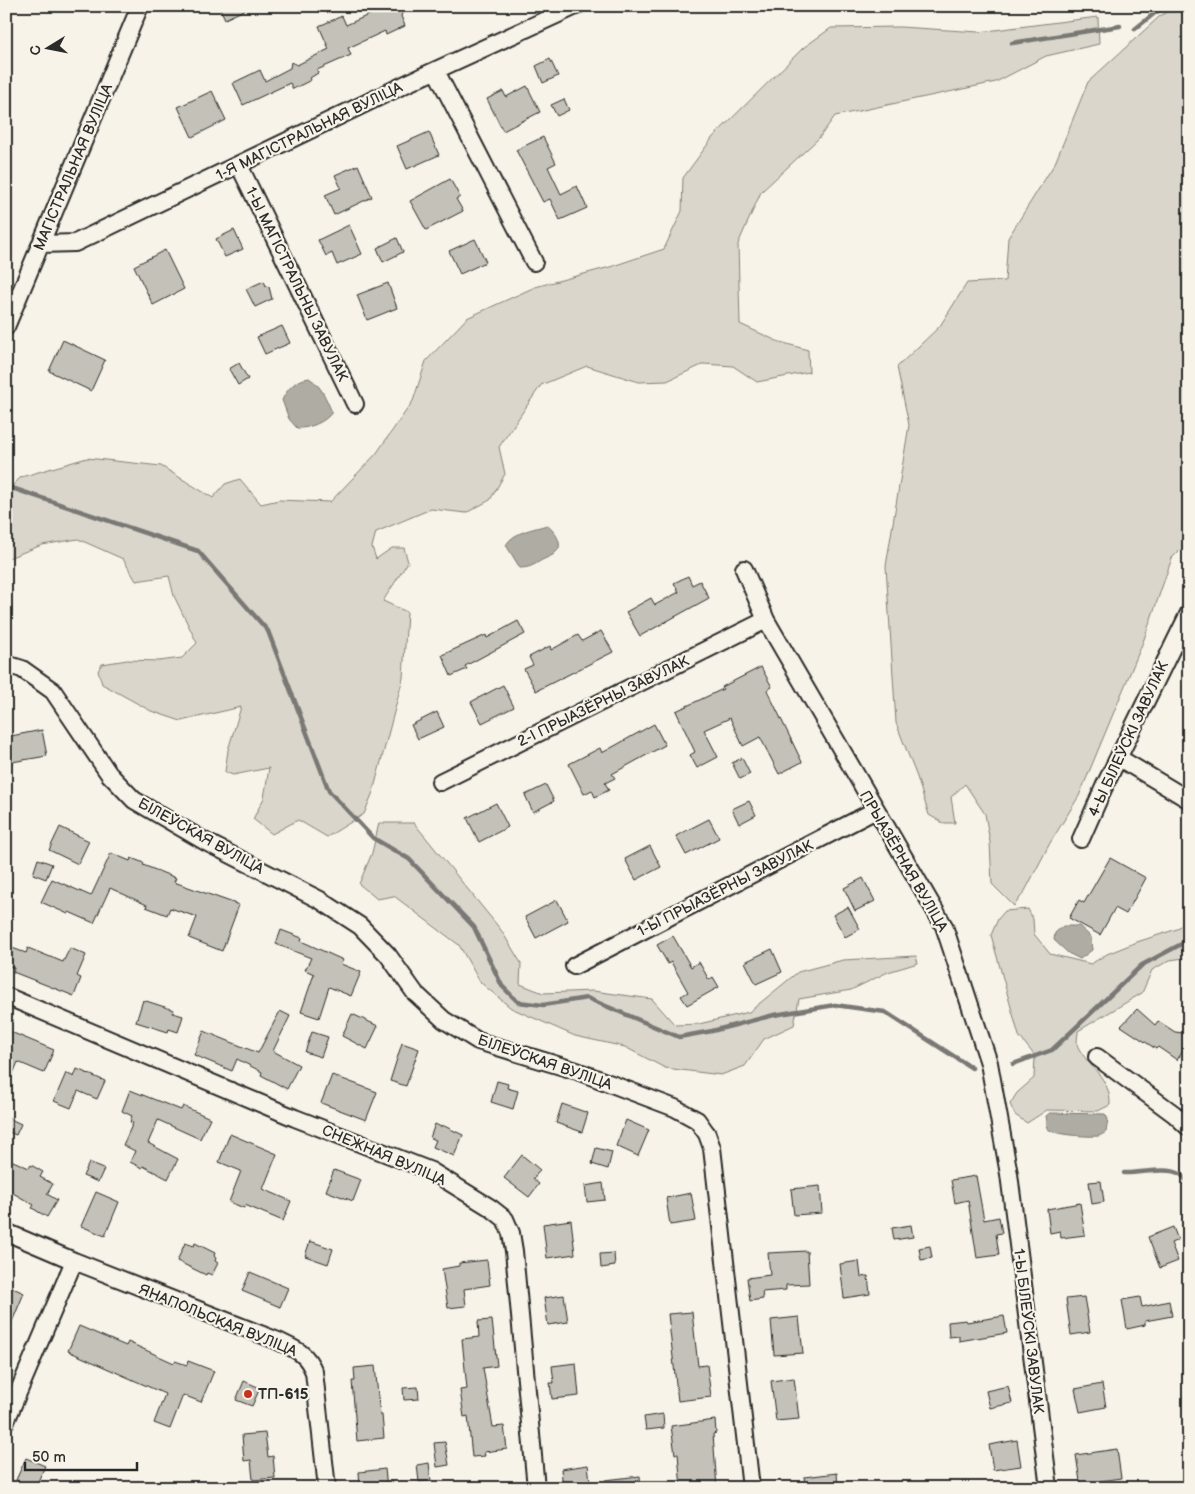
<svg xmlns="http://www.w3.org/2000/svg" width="1195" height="1494" viewBox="0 0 1195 1494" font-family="'Balsamiq Sans',sans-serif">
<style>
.green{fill:#dad6cc;stroke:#82807c}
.water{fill:#afaca4;stroke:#7a7874}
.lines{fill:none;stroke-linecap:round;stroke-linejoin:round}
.stream{stroke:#7a7874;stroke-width:4.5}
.building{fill:#c4c1b9;stroke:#2b2b2b}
.minor-casing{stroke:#2b2b2b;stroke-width:20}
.minor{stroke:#f7f3e8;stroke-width:16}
.poi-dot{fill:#c8321e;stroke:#f7f3e8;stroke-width:2}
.labels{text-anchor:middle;stroke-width:4.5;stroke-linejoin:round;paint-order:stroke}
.street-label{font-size:15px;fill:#2b2b2b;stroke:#f7f3e8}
.poi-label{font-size:15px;font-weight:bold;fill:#2b2b2b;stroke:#f7f3e8;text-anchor:start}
</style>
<rect width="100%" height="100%" fill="#f7f3e8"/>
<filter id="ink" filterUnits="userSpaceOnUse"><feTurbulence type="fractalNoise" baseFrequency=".02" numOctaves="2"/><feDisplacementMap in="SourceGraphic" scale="10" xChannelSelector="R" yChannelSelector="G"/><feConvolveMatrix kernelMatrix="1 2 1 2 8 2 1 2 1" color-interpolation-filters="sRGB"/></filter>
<g filter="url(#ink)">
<path class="green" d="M1178,6H1189V541L1172,558L1143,642L1079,796L1050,843L1025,891L1014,906L992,884L990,842L985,814L965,784L951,797L955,823H943L929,815L917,777L896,723L886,566L909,425L897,367L940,326L967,283L1005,281L1008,238L1055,163L1088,82L1160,16Z
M1098,17L1099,44L1046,56L996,82L835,116L819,138L761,192L738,244L740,324L777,341L808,350L809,372L757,382L733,366L704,364L667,381L639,382L587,366L541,385L499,447L505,474L490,500L466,513L431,509L376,532L372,547L376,559L392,548H404L408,562L383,601L407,612L403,678L373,792L364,814L327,837L298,820L272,834L253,819L264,798L269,768L233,775L225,772L228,750L241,707L181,721L151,711L102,684L98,671L102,664L127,660L159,661L182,658L197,643L174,596L169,576L136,581L123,559L78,539L42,545L6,559V492L21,477L87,458L161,466L213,498L225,484L240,479L261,504L279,500L330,502L376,454L413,401L426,361L467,318L535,287L610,267L664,249L682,211L683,178L713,137L803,48L831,28L900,27L979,32Z
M6,153C12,162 12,172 11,182L6,184Z
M379,823H414L501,930L521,963L520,984L543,993L593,991L652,999L675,1025L699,1024L749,1012L798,972L843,960L916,956L918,963L888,972L851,990L799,999L794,1025L764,1039L745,1066L721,1075L665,1068L625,1047L575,1036L511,1008L480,982L459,945L394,896L377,899L359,884L372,853Z
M1028,909L1033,919L1034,934L1050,954L1091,964L1107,954L1137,942L1177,929L1189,918V963L1184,958L1170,960L1152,970L1142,993L1078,1031C1078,1036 1076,1043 1078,1047C1089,1068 1111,1078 1110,1105L1098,1111L1047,1110L1027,1123L1015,1115L1010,1104L1017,1093L1034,1078L1035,1056L1019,1036L991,935L998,919L1005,911Z"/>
<path class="water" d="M309,378C322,386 326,399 332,412C326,422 308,429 297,428L289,419L282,400C288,388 295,380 309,378Z
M547,525C554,531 565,544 556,552C553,556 546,558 542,560C534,565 529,568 520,568L506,545C513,532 534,529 547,525Z
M1063,926H1079L1091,937L1092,950L1080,959L1068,953L1054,940L1055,933Z
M1050,1113L1105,1114L1108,1119L1106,1132C1105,1133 1101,1135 1099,1136C1089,1137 1055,1135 1048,1129L1046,1116Z"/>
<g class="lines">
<path class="stream" d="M1135,29L1156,12L1167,6
M1012,43L1120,26
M6,486L198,551L268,631L329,791L373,838L409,859L474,927L502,986L518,1002L543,1005L587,998L679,1037L712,1031L774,1015L835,1005L885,1012L972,1068
M1013,1064L1052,1050L1142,965L1189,940
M1124,1173C1139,1174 1167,1166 1180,1174C1183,1176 1186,1180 1189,1183"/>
</g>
<path class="building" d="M219,6H253L225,19Z
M389,6H405L401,16L405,26L386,35L385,31L348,48L351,55L317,70L318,73L310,78L311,80L293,89L290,83L243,105L233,83L260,70L265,81L290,68L291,62L297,65L329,49L319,26L342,16L346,25Z
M550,59L558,76L543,83L536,66Z
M527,86L540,112L503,131L487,99L503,91L506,97Z
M212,91L226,120L192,137L178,107Z
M564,99L569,110L557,116L551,105Z
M429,132L439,155L407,169L397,146Z
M543,137L556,163L548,167L561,194L577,186L587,208L560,220L550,199L543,202L516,150Z
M358,165L372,197L334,215L325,195L341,188L335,175Z
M450,179L460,197L456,199L463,211L426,230L410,201Z
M349,225L362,254L337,265L332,253L326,256L318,240Z
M234,230L243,249L225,257L216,239Z
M397,238L403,252L383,262L377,248Z
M475,239L486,262L460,274L449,251Z
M165,250L184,289L153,305L134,266Z
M264,281L266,286L269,287L272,299L255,307L246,289Z
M388,283L397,308L367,320L357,295Z
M282,326L290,343L265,354L257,337Z
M63,340L105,360L91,391L49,371Z
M239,363L248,379L238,385L229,369Z
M688,576L692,585L700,581L709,598L640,636L626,612L651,598L655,605L679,592L674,583Z
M518,621L525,634L465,666L467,669L451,676L442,655L486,635L487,638Z
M601,631L613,652L536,691L524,669L533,665L529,657L550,646L551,650L578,635L582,641Z
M761,667L772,687L767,690L802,762L779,774L760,737L743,746L730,718L704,730L718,757L697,768L690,755L695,752L676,711L723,689L722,687Z
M503,685L514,707L482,723L471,702Z
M437,712L444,727L418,739L411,725Z
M654,724L665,745L612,774L615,778L605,783L609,790L595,797L592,790L584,794L569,764L600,748L602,753Z
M42,730L47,756L6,763V737Z
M742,758L750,774L740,779L732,763Z
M546,785L554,801L533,812L525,795Z
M749,801L756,815L739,824L732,809Z
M496,803L508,827L479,842L467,818Z
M709,819L719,838L686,855L676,836Z
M60,827L89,841L78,864L49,850Z
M650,846L661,867L636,880L625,859Z
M111,853L130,861L131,858L144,863L143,865L176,878L174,882L239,905L222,951L189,938L197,917L170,908L167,915L146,907L147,905L110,888L94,923L69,912L68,914L41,902L52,879L91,896Z
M1110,858L1146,878L1126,914L1115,908L1100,935L1069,918L1079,900L1084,903Z
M38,859L52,864L46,879L33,874Z
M863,878L875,901L855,911L844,888Z
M557,900L568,921L536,938L525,917Z
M848,907L860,929L845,937L833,915Z
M281,930L302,938L301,941L343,960L341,964L361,972L351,996L329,987L319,1018L301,1012L314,974L305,970L311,958L276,944Z
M673,936L691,967L699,962L709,980L713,977L719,987L687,1005L681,996L688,992L671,962L668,964L657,945Z
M12,948L26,953L28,948L63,962L70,948L86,955L77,976L81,978L74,996L13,972L14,968L6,965Z
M772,949L782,972L756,984L745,962Z
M143,1000L174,1010L173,1013L183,1016L178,1032L169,1029L168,1032L136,1022Z
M1137,1009L1155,1025L1158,1021L1175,1032L1183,1033L1187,1045L1177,1060L1158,1047L1156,1049L1121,1026Z
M280,1011L290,1016L273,1051L299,1065L287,1089L261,1075L262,1072L237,1059L232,1071L194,1055L204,1031L258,1053Z
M352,1014L378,1026L367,1049L342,1036Z
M6,1030L54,1050L44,1073L18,1062L6,1090Z
M312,1032L328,1037L321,1057L305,1052Z
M402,1043L419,1049L406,1086L390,1081Z
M77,1069L105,1081L97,1099L78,1091L71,1108L54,1101L66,1073L74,1077Z
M332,1075L377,1092L366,1120L321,1103Z
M497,1081L508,1084L507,1088L518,1091L513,1109L491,1102Z
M130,1090L181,1110L183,1106L210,1118L200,1139L158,1120L148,1143L178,1159L168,1179L143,1166L142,1168L130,1162L135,1151L123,1145L133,1123L130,1122L132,1116L122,1111Z
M562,1104L588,1113L582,1132L556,1123Z
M6,1117L21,1124L16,1135L6,1131Z
M626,1120L649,1130L638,1156L616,1146Z
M435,1124L441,1127L442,1125L463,1135L454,1156L433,1147L436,1140L430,1138Z
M230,1134L277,1154L263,1189L291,1201L283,1221L245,1205L244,1208L229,1202L241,1171L219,1162Z
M596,1148L612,1152L608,1169L592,1164Z
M522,1155L540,1170L533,1179L539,1184L529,1197L504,1178Z
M6,1158L29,1168L31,1165L43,1172L40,1177L53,1184L47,1194L57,1200L47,1217L32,1208L34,1205L6,1189Z
M89,1163L104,1169L98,1182L83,1176Z
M334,1170L361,1180L353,1201L326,1191Z
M976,1176L984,1220L999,1217L1002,1233L996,1234L999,1255L977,1258L968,1200L955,1203L951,1180Z
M1101,1181L1104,1202L1092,1204L1089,1182Z
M603,1183L605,1200L587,1202L585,1186Z
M820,1186L822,1213L794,1215L791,1189Z
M96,1192L119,1202L105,1236L81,1226Z
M691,1193L696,1221L670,1225L666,1198Z
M1080,1203L1085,1235L1061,1238L1060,1231L1050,1233L1047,1209Z
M571,1220L575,1254L547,1258L543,1224Z
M911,1225L913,1237L894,1240L892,1228Z
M1173,1227L1178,1240L1171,1243L1178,1261L1160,1268L1148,1237Z
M310,1241L333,1249L328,1264L305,1256Z
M185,1243L194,1246L195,1243L215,1253L214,1256L216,1258L215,1261L218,1263L212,1275L207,1273L206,1275L177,1261Z
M930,1246L932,1258L921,1260L919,1248Z
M807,1251L809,1284L786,1285V1290L762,1292L763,1299L750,1301L747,1278L770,1275L768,1253Z
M614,1253L615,1266L601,1268L600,1254Z
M487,1260L490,1285L464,1289L466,1306L448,1308L442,1269L459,1266V1263Z
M859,1261L861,1277L868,1276L870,1294L844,1298L840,1264Z
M250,1272L288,1288L280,1307L242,1291Z
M6,1285L24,1293L7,1334H6Z
M564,1295L568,1322L548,1325L544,1298Z
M1084,1297L1090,1332L1071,1335L1066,1299Z
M1140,1297L1142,1307L1169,1301L1172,1316L1145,1321V1325L1127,1329L1122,1300Z
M692,1312L698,1366L707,1365L711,1397L678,1401L668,1314Z
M1004,1316L1007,1333L959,1341V1336L949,1337L948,1322L966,1320L967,1322Z
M799,1317L803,1353L774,1355L771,1320Z
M492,1320L497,1366L483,1368L493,1427L504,1426L507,1449L484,1452L485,1456L472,1457L468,1416L464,1417L460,1390L467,1389L462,1339L479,1337L478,1321Z
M79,1326L126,1346L128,1342L174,1363L175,1361L187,1365L188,1361L214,1371L201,1402L183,1395L170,1429L154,1423L165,1394L68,1351Z
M576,1363L579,1396L552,1399L550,1383H554L552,1366Z
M375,1366L380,1415H382L384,1438L357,1441L352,1381H355L354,1368Z
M794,1378L799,1419L776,1421L771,1381Z
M244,1381L260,1388L252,1406L236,1400Z
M1102,1384L1106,1407L1080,1412L1075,1389Z
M1008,1386L1012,1403L990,1408L986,1391Z
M418,1387L419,1399L404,1400L403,1388Z
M663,1414L664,1428L646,1430L644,1417Z
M715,1420L716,1433L713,1434L717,1488H681L678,1454H675L671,1426Z
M265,1433L268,1457L273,1456L275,1478L253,1480L251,1460L244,1461L242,1435Z
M1017,1440L1021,1466L993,1470L989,1445Z
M445,1442L449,1465L437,1467L434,1443Z
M1117,1449L1121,1478L1100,1481L1101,1488H1081L1076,1455Z
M26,1458L45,1466L35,1488L16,1480Z
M429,1463L431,1481L419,1482L417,1465Z
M588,1465L590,1481L580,1483V1488H563L561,1469Z
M385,1469L387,1488H360L359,1472Z
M837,1473L838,1488H806L804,1477Z
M640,1476L641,1488H606L605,1480Z"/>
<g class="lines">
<g class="minor-casing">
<path id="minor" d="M436,71L534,262
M239,165L355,404
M41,244L75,243L410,82L576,6
M6,327L140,6
M744,569L766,620L944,926L989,1063L1009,1174L1049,1488
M6,664L22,669L53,691L109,774L134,800L206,842L320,900L360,926L388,955L415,993L444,1020L478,1041L577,1071L675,1108L697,1120L707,1134L712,1148L751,1488
M1119,758L1189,800
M440,782L766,620
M1081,839L1104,787L1189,613
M574,966L876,810
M6,996L295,1118L431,1171L491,1208L505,1219L511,1233L514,1251L536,1488
M1097,1057L1174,1114L1189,1128
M6,1232L74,1261L278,1341C296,1350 306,1352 314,1372L327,1488
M6,1421L74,1261"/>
</g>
<use href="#minor" class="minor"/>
</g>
</g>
<circle class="poi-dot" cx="248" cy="1394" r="5"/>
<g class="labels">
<g class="street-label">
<text transform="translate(309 131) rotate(-26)" y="5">1-Я МАГІСТРАЛЬНАЯ ВУЛІЦА</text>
<text transform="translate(73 167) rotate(-67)" y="5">МАГІСТРАЛЬНАЯ ВУЛІЦА</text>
<text transform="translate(297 284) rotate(64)" y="5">1-Ы МАГІСТРАЛЬНЫ ЗАВУЛАК</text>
<text transform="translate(603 701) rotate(-26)" y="5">2-І ПРЫАЗЁРНЫ ЗАВУЛАК</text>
<text transform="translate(1128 739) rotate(-65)" y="5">4-Ы БІЛЕЎСКІ ЗАВУЛАК</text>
<text transform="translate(201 836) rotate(29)" y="5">БІЛЕЎСКАЯ ВУЛІЦА</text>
<text transform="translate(904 861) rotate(60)" y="5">ПРЫАЗЁРНАЯ ВУЛІЦА</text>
<text transform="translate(725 888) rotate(-27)" y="5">1-Ы ПРЫАЗЁРНЫ ЗАВУЛАК</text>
<text transform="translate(545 1062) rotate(19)" y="5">БІЛЕЎСКАЯ ВУЛІЦА</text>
<text transform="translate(384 1155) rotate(23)" y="5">СНЕЖНАЯ ВУЛІЦА</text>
<text transform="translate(218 1320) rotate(22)" y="5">ЯНАПОЛЬСКАЯ ВУЛІЦА</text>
<text transform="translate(1029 1331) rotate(83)" y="5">1-Ы БІЛЕЎСКІ ЗАВУЛАК</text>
</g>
<g class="poi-label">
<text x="258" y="1399">ТП-615</text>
</g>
</g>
<rect width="1195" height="1494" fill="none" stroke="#f7f3e8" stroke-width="25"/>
<rect x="12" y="12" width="1170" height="1469" fill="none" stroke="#2b2b2b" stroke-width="2" filter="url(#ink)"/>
<g transform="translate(48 48) rotate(260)" stroke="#f7f3e8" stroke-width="4" paint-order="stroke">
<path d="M0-4L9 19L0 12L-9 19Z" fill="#2b2b2b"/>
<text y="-8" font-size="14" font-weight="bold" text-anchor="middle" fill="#2b2b2b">С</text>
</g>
<path d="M25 1462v8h112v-8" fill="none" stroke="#2b2b2b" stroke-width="2.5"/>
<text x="32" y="1462" font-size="15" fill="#2b2b2b" stroke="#f7f3e8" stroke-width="4" paint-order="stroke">50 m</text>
</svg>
